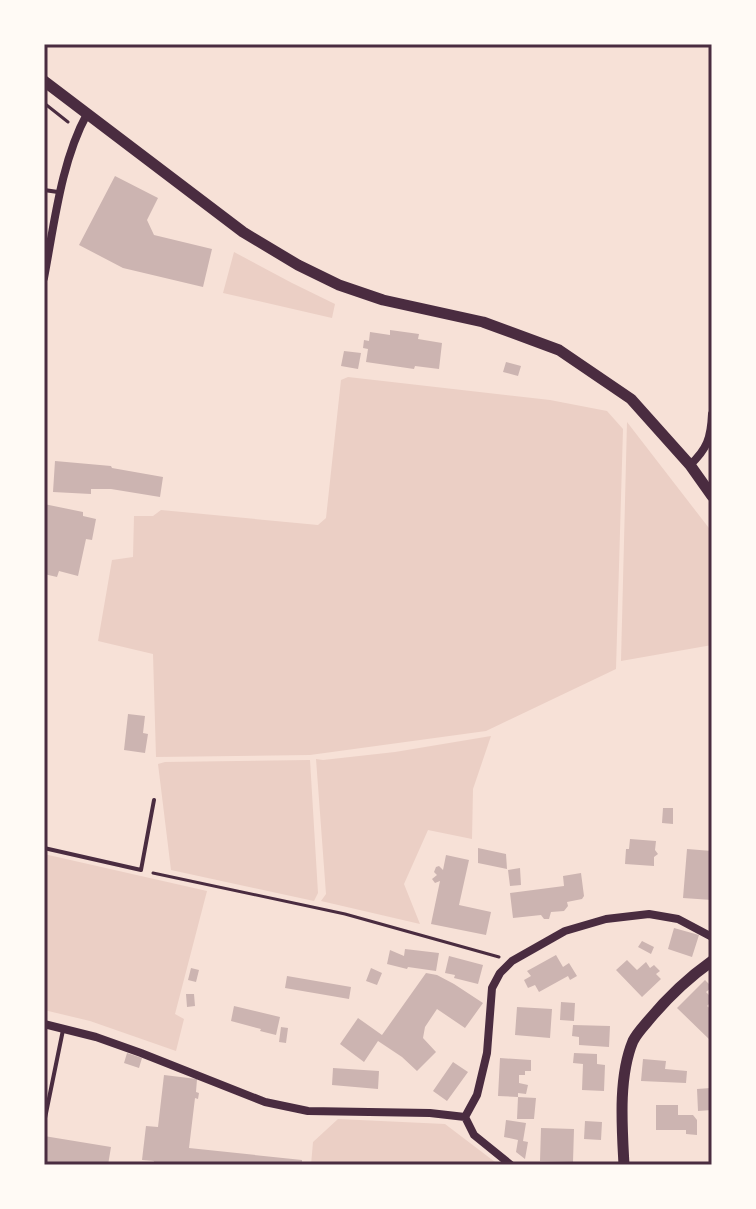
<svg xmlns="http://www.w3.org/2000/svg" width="756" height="1209" viewBox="0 0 756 1209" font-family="'DejaVu Sans',sans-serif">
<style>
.green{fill:#ebcfc5}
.building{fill:#ccb4b1}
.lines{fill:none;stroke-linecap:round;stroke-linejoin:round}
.path{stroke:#4a2c40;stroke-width:3}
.service{stroke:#4a2c40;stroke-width:4}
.minor{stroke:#4a2c40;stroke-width:8}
.tertiary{stroke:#4a2c40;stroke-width:11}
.neatline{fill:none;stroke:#4a2c40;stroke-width:3}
</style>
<rect width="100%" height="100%" fill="#f7e1d7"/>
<path class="green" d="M234,252L292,283L335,304L332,318L223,293Z
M348,377L550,400L607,411L623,429L616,669L486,731L310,755L156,757L153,654L98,641L112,560L133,557L134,516H153L161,510L318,525L326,518L341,380Z
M627,422L712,532V645L621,661Z
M491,736L473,789L472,839L428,830L404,884L420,924L321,901L326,894L316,759L323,760L395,752Z
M310,760L318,893L314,901L171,870L158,764L165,762Z
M44,854L207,891L175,1014L184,1019L176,1051L90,1021L44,1010Z
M338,1119L445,1124L499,1165H311L313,1142Z"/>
<path class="building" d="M115,176L158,198L147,220L154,235L212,249L203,287L123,268L79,245Z
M390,330L419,334L418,339L442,343L439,369L415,366L414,369L366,362L368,349L363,348L364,340L369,341L370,332L390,335Z
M344,351L361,353L358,369L341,366Z
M506,362L521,366L518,376L503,372Z
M55,461L111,466L112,468L163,477L160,497L111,489H91V494L53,492Z
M44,504L83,512V516L96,519L92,540L86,539L78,576L59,571L57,577L44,574Z
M128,714L145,716L143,733L148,734L145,753L124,750Z
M663,808H673V824L662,823Z
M630,839L656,841L655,850L658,854L654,857V866L625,864L626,849H629Z
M478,848L506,854L507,869L478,863Z
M687,849L712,851V900L683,898Z
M446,855L469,860L459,905L491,912L486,935L431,924L440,881L435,883L432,879L437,875L434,872L436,867L439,866L443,870Z
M520,868L521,885L510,886L508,870Z
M581,873L584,896L582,899L567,902L568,906L564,911L551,912L549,919H544L541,915L513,918L510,893L564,886L563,876Z
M674,928L699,935L692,957L668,949Z
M642,941L654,947L651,954L638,947Z
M405,949L439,953L436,971L408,967L407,969L387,964L390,950L404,956Z
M556,955L563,967L569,963L577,976L570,980L568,976L539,992L535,985L528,988L524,980L531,976L527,971Z
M449,956L483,965L478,984L454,978L455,975L445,973Z
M627,960L637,970L646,962L650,968L654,965L660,971L656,974L661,979L642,997L616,970Z
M191,968L199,970L196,982L188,980Z
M371,968L382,973L377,985L366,981Z
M426,973L437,975L454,984L483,1003L465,1028L437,1009L425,1027L423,1038L436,1052L417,1071L402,1057L378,1041L364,1062L340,1044L358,1018L382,1035Z
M287,976L351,987L349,999L285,988Z
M705,980L712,987L706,992L712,998V1001L707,1006L712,1010V1042L677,1008Z
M186,994H194L195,1006L187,1007Z
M561,1002L575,1003L574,1021L560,1020Z
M234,1006L280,1017L276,1035L260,1031L261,1029L231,1021Z
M517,1007L552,1009L550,1038L515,1035Z
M573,1025L610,1026L609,1047L579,1045V1037L572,1036Z
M281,1027L288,1028L286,1043L279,1042Z
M127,1053L142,1058L139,1068L124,1063Z
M574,1053L597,1054V1064L605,1065L604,1091L582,1090L583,1064L573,1063Z
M500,1058L531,1060V1071H525V1075H519V1083L528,1085L526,1094L518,1093V1097L498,1096Z
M643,1059L666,1061L665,1069L687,1071L686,1083L641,1081Z
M453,1062L468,1072L447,1101L433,1091Z
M333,1068L379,1071L378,1089L332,1085Z
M164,1075L197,1079L196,1092L199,1093L198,1099L195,1098L189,1148L302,1160V1165H153L154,1161L142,1160L146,1126L158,1127Z
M711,1088L712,1110L698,1111L697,1089Z
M518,1097L536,1098L534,1119H517Z
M656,1105H678V1115H693L697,1120V1135L686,1134V1130H656Z
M506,1120L526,1123L523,1141L528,1142L525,1159L516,1152L518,1140L504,1137Z
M585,1121L602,1122L601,1140L584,1139Z
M541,1128L574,1129L573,1162L540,1161Z
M44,1136L111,1147L108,1165H44Z"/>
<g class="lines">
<path class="path" d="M44,103L68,122
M153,873L345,914L499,957"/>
<path class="service" d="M44,190L58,192
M44,848L141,870L154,800
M45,1118L63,1030"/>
<path class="minor" d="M44,278C54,226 61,161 87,114
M690,465C707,449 711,438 712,414
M44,1024L96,1037L141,1053L265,1102L308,1111L430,1113L465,1117
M465,1117L477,1095L487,1053L492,988L500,973L512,961L565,931L606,919L649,914L678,919L712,937
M465,1117L474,1135L511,1165"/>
<path class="tertiary" d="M44,81L243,232L298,265L339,285L383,300L483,322L559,350L631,399L690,465L712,496
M624,1165C622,1127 618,1077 633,1041C637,1033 643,1027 648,1021C667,998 688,978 712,961"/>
</g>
<rect width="756" height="1209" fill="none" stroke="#fffaf5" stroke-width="92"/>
<rect x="46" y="46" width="664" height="1117" class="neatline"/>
</svg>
